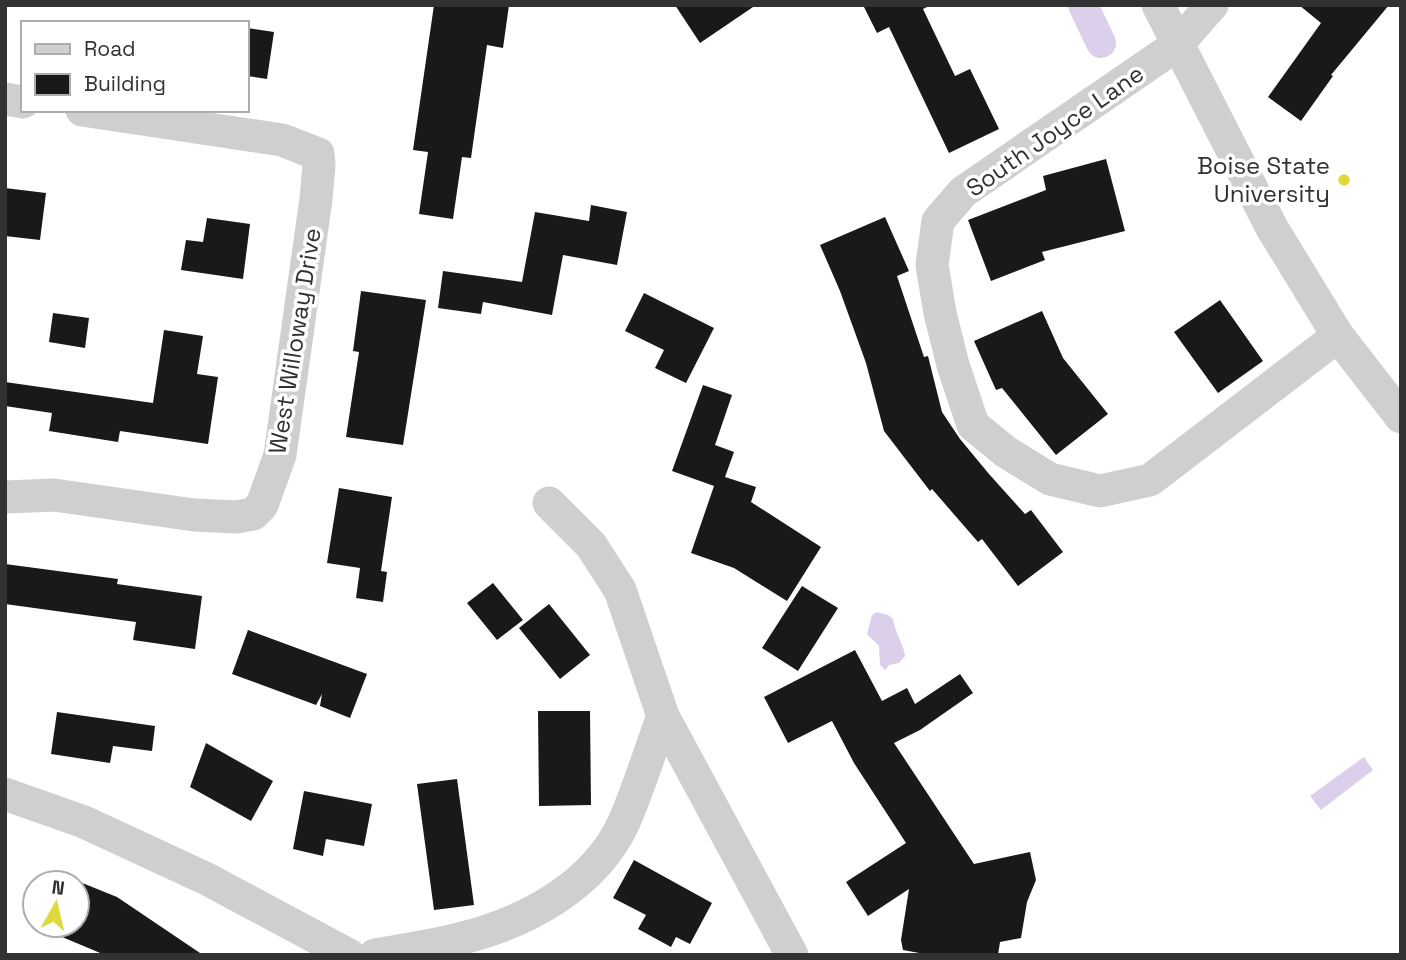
<svg xmlns="http://www.w3.org/2000/svg" width="1406" height="960" viewBox="0 0 1406 960" font-family="'Space Grotesk',sans-serif">
<style>
.water{fill:#dbcfec}
.lines{fill:none;stroke-linecap:round;stroke-linejoin:round}
.canal{stroke:#dbcfec;stroke-width:30}
.building{fill:#191919}
.minor{stroke:#cfcfcf;stroke-width:33}
.poi-dot{fill:#dfd93e;stroke:#fff;stroke-width:2.5}
.labels{text-anchor:middle;stroke-width:7;stroke-linejoin:round;paint-order:stroke}
.street-label{font-size:24px;fill:#323232;stroke:#fff}
.poi-label{font-size:24px;fill:#323232;stroke:#fff;text-anchor:end}
</style>
<rect width="100%" height="100%" fill="#fff"/>
<path class="water" d="M877,612L888,615L893,619C895,633 903,642 905,656L899,663L889,665L885,670L880,665L879,646L867,634L872,615Z
M1364,757L1373,770L1321,810L1310,796Z"/>
<g class="lines">
<path class="canal" d="M1083,5L1101,43"/>
</g>
<path class="building" d="M434,5H509L503,48L487,45L471,158L462,157L453,219L419,214L428,152L413,150Z
M675,5H756L700,43Z
M863,5H931L923,9L955,76L970,69L999,129L949,153L889,27L877,33Z
M1299,5H1389L1331,75L1333,76L1301,121L1268,97L1321,23Z
M247,28L274,32L267,79L247,76Z
M1106,159L1125,231L1042,252L1045,260L991,281L968,220L1046,190L1043,176Z
M5,188L46,193L40,240L5,236Z
M591,205L627,212L617,265L563,255L552,315L483,302L481,314L438,308L443,271L522,282L535,212L589,221Z
M885,217L909,271L897,276L924,357L928,356L942,412L960,439L989,474L1025,514L1031,510L1063,552L1018,586L982,539L978,542L932,489L930,491L884,431L866,363L840,291L820,245Z
M207,218L250,224L243,279L181,270L186,240L203,242Z
M361,291L426,300L403,445L346,437L359,352L353,351Z
M644,293L714,328L686,383L655,368L664,350L625,331Z
M1220,300L1263,361L1218,393L1174,332Z
M1042,311L1063,358L1108,414L1056,455L1002,388L996,390L974,341Z
M53,313L89,318L85,348L49,342Z
M164,330L203,336L197,374L218,377L208,444L120,431L118,442L49,431L52,413L5,406V382L153,403Z
M703,385L732,395L715,445L734,452L725,477L756,487L751,502L821,547L787,601L734,568L691,553L714,486L672,471Z
M339,488L392,497L381,571L387,572L383,602L356,598L360,568L327,563Z
M5,564L118,579L117,584L202,596L195,649L133,640L136,622L5,604Z
M493,583L523,620L497,640L467,603Z
M802,586L838,608L798,671L762,648Z
M549,604L590,655L560,679L519,628Z
M248,630L367,674L350,718L320,706L322,694L316,705L232,674Z
M855,650L882,701L907,688L915,704L960,674L973,693L920,730L894,743L974,864L1030,852L1036,880L1027,902L1021,938L1000,942L998,955H930L903,950L901,940L909,889L868,916L846,882L906,843L854,763L832,721L788,743L764,697Z
M538,711H590L591,805L539,806Z
M57,712L155,726L152,751L113,746L110,763L51,754Z
M206,743L273,781L251,821L190,787Z
M457,779L474,905L434,910L417,784Z
M304,791L372,804L364,846L326,839L323,856L293,849Z
M634,860L712,903L690,944L676,937L671,947L638,929L646,915L613,898Z
M65,876L117,897L203,955H105L43,929L45,925H77V883H62Z"/>
<g class="lines">
<path class="minor" d="M1158,5L1272,228L1338,336L1401,417
M1212,5L1177,45L963,192L938,221L932,265L940,313L953,365L973,425L1006,452L1050,479L1100,491L1150,480L1338,336
M5,99L23,102
M5,497L54,495L194,515L237,517L253,514L262,505L280,455L316,199L319,165L318,154L282,140L82,110
M549,503L591,545L620,590L663,716L792,955
M5,794L84,822L207,879L349,955
M375,955C403,950 432,946 459,939C525,923 595,886 624,822C639,788 650,751 663,716"/>
</g>
<circle class="poi-dot" cx="1344" cy="180" r="7"/>
<g class="labels">
<g class="street-label">
<text transform="translate(1055 131) rotate(-35)" y="8">South Joyce Lane</text>
<text transform="translate(295 341) rotate(-81)" y="8">West Willoway Drive</text>
</g>
<g class="poi-label">
<text x="1330" y="174">Boise State<tspan x="1330" dy="28">University</tspan></text>
</g>
</g>
<rect width="1406" height="960" fill="none" stroke="#323232" stroke-width="14"/>
<rect x="21" y="21" width="228" height="91" fill="#ffffff" stroke="#adadad" stroke-width="2"/>
<rect x="35" y="44" width="35" height="10" fill="#cfcfcf" stroke="#adadad" stroke-width="2"/>
<text x="84" y="56" font-size="21" fill="#323232">Road</text>
<rect x="35" y="74" width="35" height="21" fill="#191919" stroke="#adadad" stroke-width="2"/>
<text x="84" y="91" font-size="21" fill="#323232">Building</text>
<g transform="translate(56 904) rotate(8)"><circle r="33" fill="#ffffff" stroke="#adadad" stroke-width="2"/>
<path d="M0-5L12 26L0 18L-12 26Z" fill="#dfd93e"/>
<text y="-10" font-size="19" font-weight="bold" text-anchor="middle" fill="#323232">N</text>
</g>
</svg>
